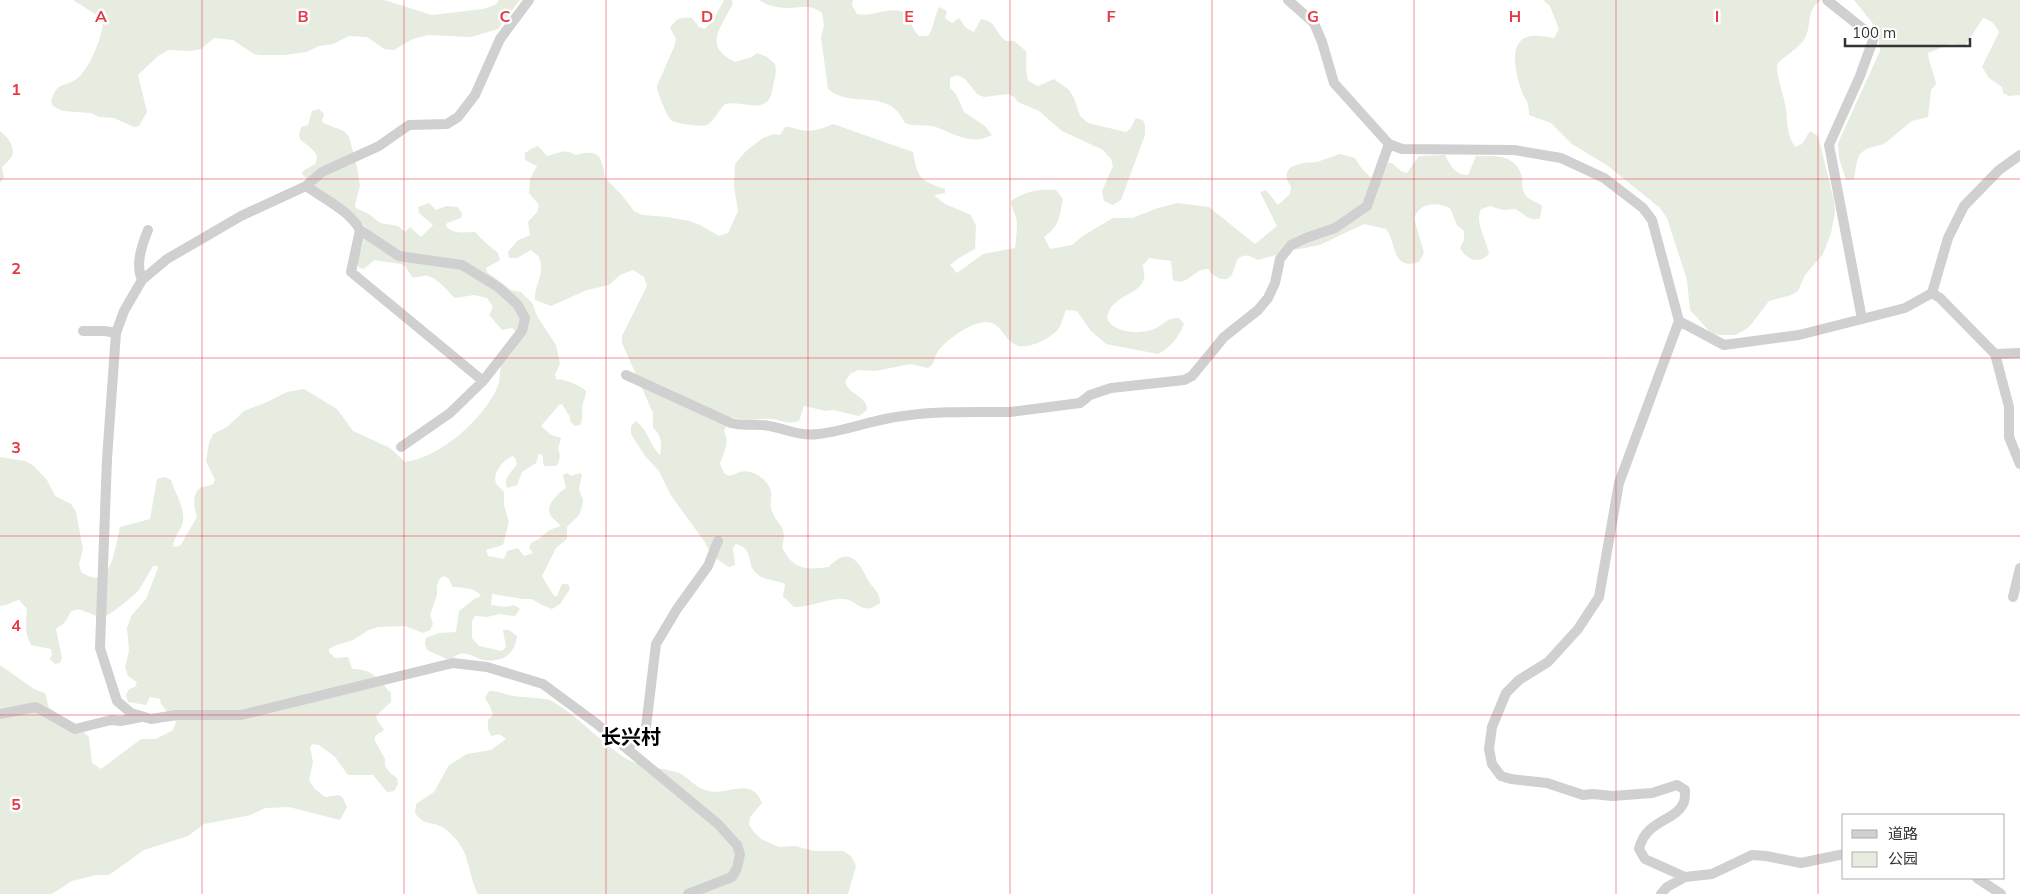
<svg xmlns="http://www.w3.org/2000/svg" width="2020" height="894" viewBox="0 0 2020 894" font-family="Mulish,'Noto Sans SC',sans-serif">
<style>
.green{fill:#e6ecdf}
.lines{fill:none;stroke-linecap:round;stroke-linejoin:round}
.minor{stroke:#d0d0d0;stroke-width:10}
.grid{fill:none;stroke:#e63946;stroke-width:1;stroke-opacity:0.55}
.labels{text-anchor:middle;stroke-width:5;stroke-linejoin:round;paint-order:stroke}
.quarter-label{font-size:20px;font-weight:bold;fill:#000;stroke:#fff}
.grid-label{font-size:16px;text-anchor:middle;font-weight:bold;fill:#e63946;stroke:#fff;stroke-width:5;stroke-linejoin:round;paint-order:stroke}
</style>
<rect width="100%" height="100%" fill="#fff"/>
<path class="green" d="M73,0H384L432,15L483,9L495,5L499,0H520L498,29L471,37L428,35L413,39L394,50L384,49L367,37L349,36L333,44L319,46L306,52L284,55H260L254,54L233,40L214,38L201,49L191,51L169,50L158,56L138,75L147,112L139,126L134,127L114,118L99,117L91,113L63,111L53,106L51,101C58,79 65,89 79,77C90,67 104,34 103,19Z
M724,0H731L733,3C722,28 701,45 735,62L752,57L757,53L767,57L775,64C777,76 774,79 772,91C768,116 741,100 725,104C719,110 714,121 707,125C701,127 678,124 672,121C668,119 657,92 657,86L674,47L676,39L670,28C676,18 681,17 692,18L699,27L705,29L713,20Z
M759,0H853L852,5L857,14C875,17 885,6 905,12C911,21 912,29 919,36H928C935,27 933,18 939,7L947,11L945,18L952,23L959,18L966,28L974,32L981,19C998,22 994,32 1006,41H1014L1026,51C1027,63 1025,68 1028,81L1038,86L1054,79L1069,90L1074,98L1080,116L1088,123L1126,132L1130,129L1136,118L1143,120L1145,126V135L1121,200L1113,205L1104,201L1102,191L1113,166L1111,159L1103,150L1062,131L1039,111L1018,102L1014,97L1008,94L984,97L977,94L965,79L957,75L950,78V88L956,94L964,112L985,126L992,135C970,147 954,132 932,126C922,124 915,127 905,123C888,86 853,110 828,89L821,37L824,25L822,13C809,3 801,8 787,8C777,8 767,5 759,0Z
M1543,0H1821C1806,10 1812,22 1806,36C1801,48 1785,55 1777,64C1777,79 1783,93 1786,108C1788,124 1786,132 1795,147L1802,144L1810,131L1818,136L1834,200L1835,212L1831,233L1823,254L1805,275L1798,291L1791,295L1769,301L1750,326L1743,331L1735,335H1718L1710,332L1690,310L1687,280L1667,218L1660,208L1608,166L1572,144L1551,123L1529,115C1529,99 1525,102 1521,89C1516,74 1507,41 1530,36C1537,35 1546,37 1554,38L1559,29L1550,6Z
M1854,0H2020V95L2009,96L2003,93L2002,87L1989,78L1982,67L1999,32C1995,24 1991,20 1983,18L1965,46L1950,44L1928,53C1929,63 1934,73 1936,84L1931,90L1928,117L1912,121L1884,144L1866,149L1860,154L1857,161L1854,179L1846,180L1839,158L1838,143L1880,51L1878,30Z
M319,109L324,114L322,120L323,123L344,131L349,137L357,167L360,186L355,205L356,208L369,214L380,223L398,226L405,232L410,227L421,237L433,225L419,213L418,207L429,203L436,210L446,206L458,207L462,214L461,218L447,223L446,226C453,235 465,232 475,232L486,243L498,253L500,260L486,268L487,272L511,290L521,292L533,304L537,316L556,345L560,364L555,374L556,379C567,380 578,384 586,391C586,398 582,402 582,408C582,416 583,418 580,425L575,426L570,421V417L562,404L559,405L541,426L551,435L561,438L558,449C561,454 560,462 556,466H545L543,463V457L541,454H539L536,463L522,472L517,485L507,488C503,477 512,472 517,464L515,458L513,456C504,459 492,473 496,483C497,486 502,489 504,492V505L509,522L503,545L486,550L488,556L504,559L507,551L518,548L524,556L533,553L529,548L532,542C545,538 543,530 559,527L560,525C557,522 553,519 551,516C544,506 559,492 566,488L563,475L567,473L571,476L580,473L582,475L579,489L583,500L582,507L579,515L567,527V539L556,548L542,576L554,596H557L562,584H568L570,589L560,604L552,609L542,605L532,599H523L492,594L491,605L506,607L514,605L520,609L515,616L499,614L487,617L475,616L472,621V638L479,646L502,651L506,647L503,630H509L517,636C515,655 501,663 483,660C476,658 467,652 460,654C456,655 453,658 449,660L427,650L425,643L426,638L439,633L456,632L459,611L473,600L481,596C475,587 463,588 453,587L448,578L444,576L440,578L437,585V595L430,615L433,624L430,630L423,633L405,626L378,627L369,630L353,640L334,646L329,649V652L335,658L348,657L352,669C373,669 377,678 391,693V702L376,716L377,720L384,730L375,736V741L385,759V766L390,773L397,778L398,784L394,791L387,792L373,775H348L335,757L319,745L313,744L310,747L313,762L309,780L315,789L325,797L339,795L343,798L347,807L340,820L289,807L265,808L251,815L204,824L188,836L144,850L109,875H96L72,881L52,894H0V665L34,689L45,693L49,708L72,722L89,737L92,763L101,769L141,739H156L173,730L176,722L161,704L160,699L150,697L146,705L128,702L126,695L129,689L135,687L137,682L128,676L125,667L129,651L127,628L131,616L146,599L158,568L157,566H153C148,574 144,582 139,590C136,594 108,617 103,617C93,618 80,604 71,612C69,614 69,616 67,619C65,623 60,626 56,629L62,658L60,663L55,664L50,659L52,654L51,649L31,645C24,633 26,621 27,609L19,600C12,601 11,605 0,606V457L25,461L34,466L47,480L55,496L71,504L76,512L83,549L79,564L81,572C112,594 115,546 120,527L150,519L157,479L165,477L171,480C175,493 185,508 183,522C182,529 174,536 173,547L180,546L197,517C194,509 191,492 202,487C205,486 209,486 213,484L215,480L206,461L209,443L213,434L227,427L244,411L267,402L287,392L304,389L337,409L353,431L390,448L405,462C441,457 484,419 498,386C501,378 499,370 502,364C506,353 512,342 516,332L512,328L502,330L489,315L493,307L487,298L474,295L455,298C447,291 439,279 428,276C422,275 418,278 412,277L405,266L401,264L374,260L364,269L360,268L357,265L367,228C346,209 321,196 302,174L303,171L315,164C322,151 307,147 300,139L299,135L301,127L308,125L312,111Z
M833,124L913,152C918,179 919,180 945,189V193L934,195L945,204L971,215L976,226L975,249L959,258L950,265L957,273L983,254L1015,248C1016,239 1018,227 1016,217C1014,211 1011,208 1011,201C1023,192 1041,188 1056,190L1063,199C1059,218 1060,225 1044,237L1050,249L1072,245L1084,235L1113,218H1132L1158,208L1178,203L1209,207L1255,244L1277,226L1260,192L1266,190L1278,205L1290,194L1291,187C1286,179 1284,174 1291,167L1303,163L1317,162L1340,154L1355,158C1362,169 1367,178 1381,181L1388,163H1392L1401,171L1407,173L1419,156L1445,155C1450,165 1455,175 1468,175L1476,156C1494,156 1516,153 1522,177C1523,182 1521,187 1524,192C1527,200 1536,201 1542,206L1540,218C1530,223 1524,213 1515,209L1503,210L1490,206L1481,209C1474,223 1487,239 1489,254C1478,265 1467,260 1460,248L1464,240V231L1457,225L1450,208C1436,202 1421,202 1414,218L1424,253L1419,262C1391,271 1397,243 1386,229L1364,224L1320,245L1294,250L1258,260C1254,258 1248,254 1243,256C1235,258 1236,266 1233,272C1227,286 1214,277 1208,269C1194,268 1188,287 1173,280L1171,261L1149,258L1143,265C1143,271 1146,276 1143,281C1137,296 1111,295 1107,318C1113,334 1141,334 1154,329C1164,325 1167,317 1179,318L1184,324C1180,336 1169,349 1158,354L1106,344L1091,331L1077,311L1066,310C1063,316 1062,323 1059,328C1052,338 1025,352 1014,344C1005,339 1002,327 992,323C976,317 944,341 937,353C935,356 934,361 933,364L928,368L910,364L876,371L858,370L850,374L845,382C849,395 867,396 867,410L859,416L833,410L826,411L804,406L799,421C784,425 784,420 771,419C756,418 745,422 731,417L724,431C730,444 724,451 720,464L724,473L729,476C733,475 737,473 740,472C753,468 768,480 771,491C772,498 769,505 772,511C778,528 788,524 782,547C793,570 806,570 829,567C848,546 858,560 868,580C873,589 880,591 880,603C861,617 858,600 844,599C826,598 813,607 794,607L783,596L785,584C775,579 763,581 755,572C746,562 754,549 736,544L733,548L735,565L729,567L712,556L704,541L670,494L659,471L645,456L631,434V426L636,421C648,430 650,446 660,455C662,445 662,435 653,428V413L622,343V336L647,286L644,277L633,270L620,275L609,285L587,290L551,306L535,300C534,283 546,276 539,257L531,250L517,258H509L508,252L517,241L530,235L528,222L537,212L539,205L529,193L530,179L537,166L525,160V153L531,149L538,146L547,156C560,153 564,148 576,155C600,148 602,157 605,178L621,194L634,211L642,215L667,217L689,221L700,225L719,236L728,233L738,211L734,186L735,164L746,151L763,138L774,134L780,135L785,127C790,126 795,129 801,130C812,132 822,129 833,124Z
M0,131C8,137 18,149 10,159C7,163 4,164 2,168L4,177L0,183Z
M489,691C498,691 501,693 509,695C522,698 536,697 550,700C578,715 599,742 627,759C640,767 664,768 679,773C688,777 695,787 705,790C726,798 751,774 762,803L750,817L749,825L754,832L761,839L779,847L795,846L814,851H843L851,856L856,866L848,894H478C469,878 470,858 459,843C455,838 448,830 442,827C431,821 424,826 415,813L416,804L434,792L449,765L467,754L491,750L506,739L499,734L491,736L488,729V720L493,715L490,706L485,698Z"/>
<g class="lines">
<path class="minor" d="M529,0L500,39L475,95L458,117L447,124L409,125L379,146L322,172L306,186L241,216L167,259L142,280L124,311L116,333L107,459L100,648L117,701L131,713L151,719L176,715H241L453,663L487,667L543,684L597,724L718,824L737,845L740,854L737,868L732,877L688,894
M1288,0L1314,23L1322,42L1334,83L1389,144L1402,149L1514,150L1561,158L1604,178L1643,208L1652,220L1679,321L1619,483L1599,597L1578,629L1548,662L1519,680L1506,693L1492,727L1489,749L1492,764L1501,776L1511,779L1547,783L1583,795L1593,794L1612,796L1652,793L1677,785L1685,790C1685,794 1685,799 1684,802C1676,822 1646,819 1639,849L1645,859L1685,877
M1827,0L1872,36L1873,40L1860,76L1829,145L1862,319
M306,186C323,198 350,211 360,230L399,256L462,265L498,287L517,304L525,318L522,331L483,381L450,413L401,447
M360,230L351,272L483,381
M142,280C135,264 142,245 148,230
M1932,293L1940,298L1995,354L2009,407V437L2020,464
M1679,321L1724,345L1799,335L1862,319L1905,308L1932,293L1948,238L1964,206L1999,170L2020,155
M83,331H105L116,333
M1995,354L2020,353
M626,375L731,423C742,426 751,424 761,425C781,426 797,437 818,434C847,431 874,419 903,416C938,411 975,412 1010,412L1080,403L1090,395L1111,388L1184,380L1192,376L1224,337L1258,310L1268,298L1275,283L1280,259L1291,245L1306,238L1335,228L1367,206L1389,144
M2013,597L2020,568
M0,714L36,707L75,729L111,720L121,721L141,717
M626,747L645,735L656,644L677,609L708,566L718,541
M1977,878L2001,894
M1661,894L1667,887L1685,877L1712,874L1752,855L1766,856L1801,863L1844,854"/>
</g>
<path class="grid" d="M202,0V894M404,0V894M606,0V894M808,0V894M1010,0V894M1212,0V894M1414,0V894M1616,0V894M1818,0V894M0,179H2020M0,358H2020M0,536H2020M0,715H2020"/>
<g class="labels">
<g class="quarter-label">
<text x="631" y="744">长兴村</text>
</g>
</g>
<g class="grid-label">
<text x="101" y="22">A</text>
<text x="303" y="22">B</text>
<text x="505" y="22">C</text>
<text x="707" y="22">D</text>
<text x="909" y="22">E</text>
<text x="1111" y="22">F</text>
<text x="1313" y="22">G</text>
<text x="1515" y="22">H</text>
<text x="1717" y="22">I</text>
<text x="16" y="95">1</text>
<text x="16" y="274">2</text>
<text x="16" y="453">3</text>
<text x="16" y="631">4</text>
<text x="16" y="810">5</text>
</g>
<rect x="1842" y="814" width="162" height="65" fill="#ffffff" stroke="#adadad"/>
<rect x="1852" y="830" width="25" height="8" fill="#d0d0d0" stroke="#adadad"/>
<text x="1888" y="839" font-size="15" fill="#333333">道路</text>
<rect x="1852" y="852" width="25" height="15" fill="#e6ecdf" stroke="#adadad"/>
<text x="1888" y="864" font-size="15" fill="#333333">公园</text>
<path d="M1845 38v8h125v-8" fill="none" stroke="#333333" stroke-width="2.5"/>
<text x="1852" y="38" font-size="15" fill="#333333" stroke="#ffffff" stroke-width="4" paint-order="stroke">100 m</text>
</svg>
